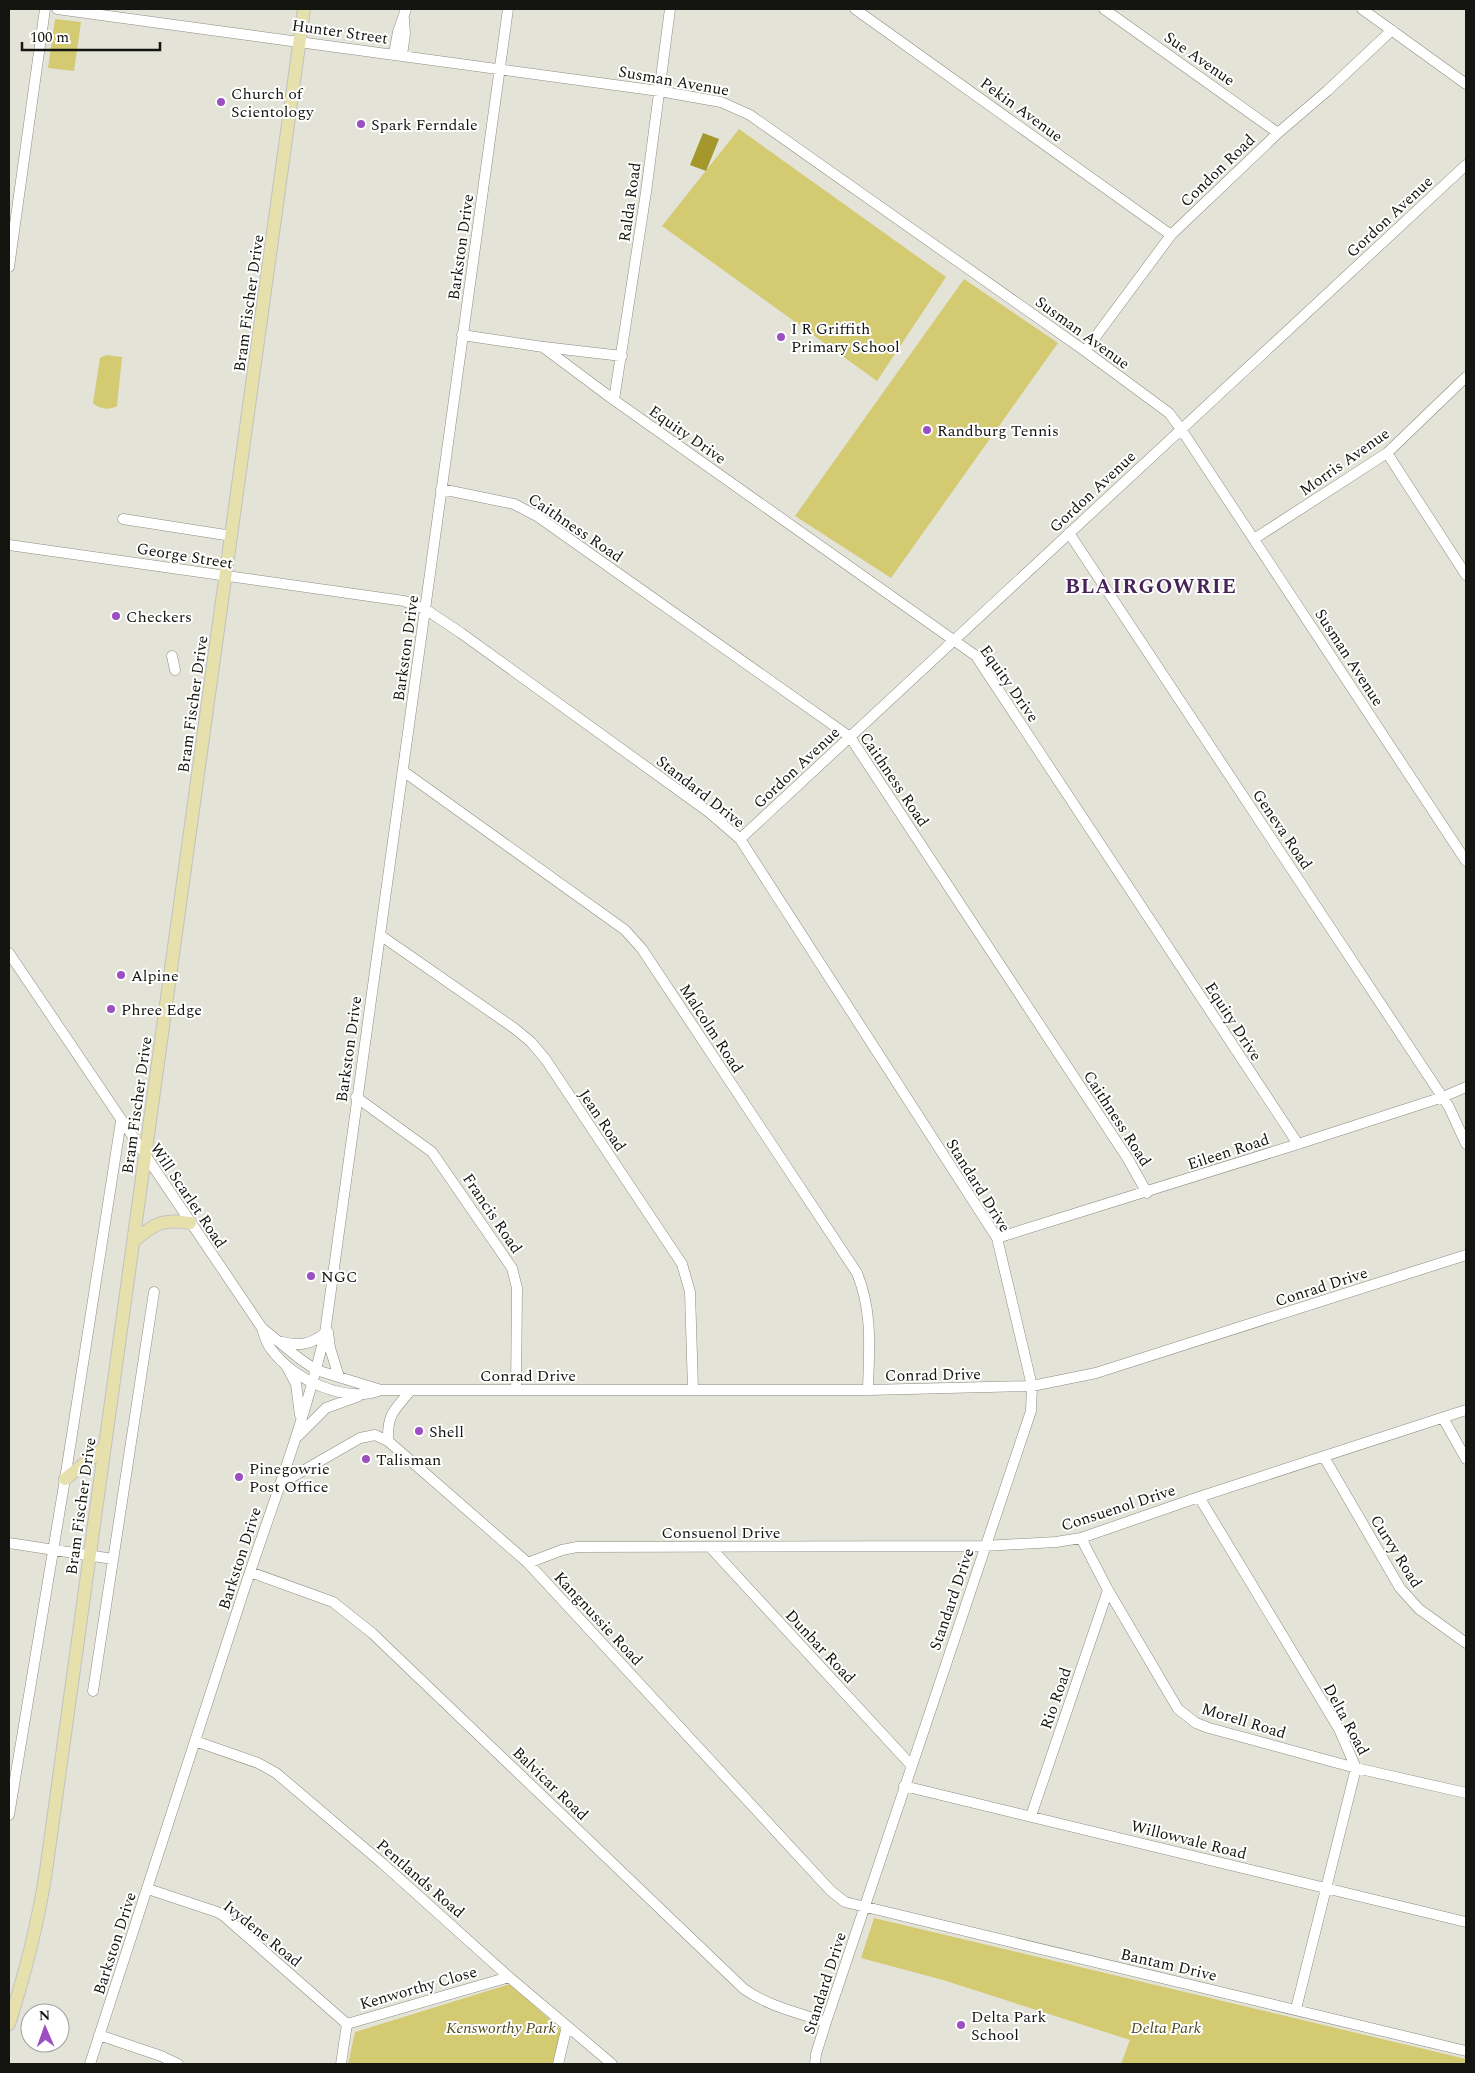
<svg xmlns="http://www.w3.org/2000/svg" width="1475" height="2073" viewBox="0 0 1475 2073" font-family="Spectral,serif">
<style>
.green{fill:#d4ca72}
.water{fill:#a4982c}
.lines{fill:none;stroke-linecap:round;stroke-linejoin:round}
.minor-casing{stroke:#8d8c82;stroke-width:11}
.major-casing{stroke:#c2c2c1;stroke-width:14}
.minor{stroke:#fff;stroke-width:10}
.major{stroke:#e6e0ad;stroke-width:12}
.poi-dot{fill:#9c4fc1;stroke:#fff;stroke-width:2}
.labels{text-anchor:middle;stroke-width:4;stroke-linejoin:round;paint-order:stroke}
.street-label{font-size:16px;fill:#141410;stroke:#fff}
.poi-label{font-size:16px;fill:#141410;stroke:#fff;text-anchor:start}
.park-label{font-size:16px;font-style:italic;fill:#4f4a1f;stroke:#fff}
.district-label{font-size:21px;font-weight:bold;letter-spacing:1px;fill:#48235a;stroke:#fff}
</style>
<rect width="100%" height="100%" fill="#e4e3d7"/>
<path class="green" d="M55,19L81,22L74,71L48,68Z
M739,129L946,277L877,381L662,226Z
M964,279L1058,343L891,578L795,516Z
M106,355L122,357L117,406C109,410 100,410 93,403L100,358Z
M874,1918L1466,2059V2064H1121L1130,2040L943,1980L861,1958Z
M510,1984L565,2033L559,2064H348L355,2032Z"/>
<path class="water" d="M703,133L719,139L706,171L690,165Z"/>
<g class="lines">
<g class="minor-casing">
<path id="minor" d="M57,9L659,91L721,102L750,115L1085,351L1169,413L1181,429L1466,861
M855,9L1171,235
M1104,9L1278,133
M1362,9L1466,84
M394,54L398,32L406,9
M402,55L405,34L404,19
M9,267L45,9
M462,335L543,347L614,400L976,656L1298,1144
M544,347L622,356
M1085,351L1171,235L1278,133L1327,91L1392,30
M614,400L646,192L670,9
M1387,453L1466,575
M441,489L514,504L537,516L850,737L1128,1159L1147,1193
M123,519L232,536
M1069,533L1449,1107L1466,1144
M1254,539L1387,453L1466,377
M9,545L404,601L425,609L461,633L710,813L740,839L997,1238L1032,1386L1031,1411L826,2022L816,2054L815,2064
M172,656L175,670
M403,771L625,930L642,949L857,1273C873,1313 869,1348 868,1390
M740,839L1466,165
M380,935L514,1028L531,1042L546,1060L682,1264L690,1292L693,1389
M9,953L262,1328C264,1335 266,1343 271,1349C293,1379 344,1404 381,1390
M356,1097L432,1152L512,1268L517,1288L516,1390
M997,1238L1298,1144L1443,1097L1466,1087
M262,1328L300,1359L316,1370L381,1390H868L1032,1386L1096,1373L1466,1255
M328,1332L330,1348L339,1377
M282,1342C300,1346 310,1345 325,1333
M288,1369L296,1384L300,1415
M1443,1418L1466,1459
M298,1436L326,1408L359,1396
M388,1441C387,1413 395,1410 411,1390
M1324,1457L1400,1588L1419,1609L1466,1643
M280,1484L360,1438L375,1435L388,1441L528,1563L831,1891L845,1902L1466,2051
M1199,1497L1339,1729L1356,1768L1296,2009
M1081,1538L1108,1590L1178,1709L1196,1723L1209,1728L1356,1768L1466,1793
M9,1543L113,1559
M710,1547L911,1765
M528,1563L562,1550L577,1547L984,1546L1056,1542L1081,1538L1199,1497L1466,1410
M250,1572L333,1602L372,1633L744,1989C768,2006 798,2013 826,2022
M93,1691L154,1292
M195,1741L258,1763L276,1773L382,1863L509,1977L612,2064
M904,1786L1466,1922
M9,1815L65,1479L121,1121
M1031,1816L1108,1590
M148,1889L217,1912L224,1916L347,2024
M99,2035L161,2056L178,2064
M90,2064C142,1906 193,1748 244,1590C272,1505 305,1421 325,1333L508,9
M341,2064L347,2024L509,1977
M558,2064L567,2026"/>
</g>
<g class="major-casing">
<path id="major" d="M134,1241C154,1224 163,1218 190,1223
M65,1479L105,1447
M9,2024C25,1974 38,1923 46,1871L304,9"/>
</g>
<use href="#minor" class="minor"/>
<use href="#major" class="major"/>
</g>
<g class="poi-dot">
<circle cx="221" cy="102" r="5"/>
<circle cx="361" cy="124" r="5"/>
<circle cx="781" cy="337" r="5"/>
<circle cx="927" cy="430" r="5"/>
<circle cx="116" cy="616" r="5"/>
<circle cx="121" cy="975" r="5"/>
<circle cx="111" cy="1009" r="5"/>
<circle cx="311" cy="1276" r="5"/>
<circle cx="419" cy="1431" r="5"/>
<circle cx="366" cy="1459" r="5"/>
<circle cx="239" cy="1477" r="5"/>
<circle cx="961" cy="2025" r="5"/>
</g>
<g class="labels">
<g class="street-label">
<text transform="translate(340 31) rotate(8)" y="6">Hunter Street</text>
<text transform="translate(1200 58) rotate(35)" y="6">Sue Avenue</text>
<text transform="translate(674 80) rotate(10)" y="6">Susman Avenue</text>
<text transform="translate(1022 109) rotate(36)" y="6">Pekin Avenue</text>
<text transform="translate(1217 170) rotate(-44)" y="6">Condon Road</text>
<text transform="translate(629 202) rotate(-82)" y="6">Ralda Road</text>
<text transform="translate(1389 216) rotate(-43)" y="6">Gordon Avenue</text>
<text transform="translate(460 247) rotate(-82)" y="6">Barkston Drive</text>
<text transform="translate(248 303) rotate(-82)" y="6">Bram Fischer Drive</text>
<text transform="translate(1083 332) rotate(36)" y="6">Susman Avenue</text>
<text transform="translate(688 434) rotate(35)" y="6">Equity Drive</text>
<text transform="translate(1344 461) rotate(-35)" y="6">Morris Avenue</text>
<text transform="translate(1092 491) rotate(-43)" y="6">Gordon Avenue</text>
<text transform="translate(576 527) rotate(34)" y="6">Caithness Road</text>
<text transform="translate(185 555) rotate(9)" y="6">George Street</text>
<text transform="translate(405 648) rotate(-82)" y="6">Barkston Drive</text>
<text transform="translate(1350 657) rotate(57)" y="6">Susman Avenue</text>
<text transform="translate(1010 683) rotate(55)" y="6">Equity Drive</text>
<text transform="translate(192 704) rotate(-82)" y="6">Bram Fischer Drive</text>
<text transform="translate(796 767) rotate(-43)" y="6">Gordon Avenue</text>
<text transform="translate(895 779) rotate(56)" y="6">Caithness Road</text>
<text transform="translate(701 791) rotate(38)" y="6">Standard Drive</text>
<text transform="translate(1283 829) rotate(56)" y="6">Geneva Road</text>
<text transform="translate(1234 1021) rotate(57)" y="6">Equity Drive</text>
<text transform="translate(712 1028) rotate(57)" y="6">Malcolm Road</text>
<text transform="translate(348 1049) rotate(-82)" y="6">Barkston Drive</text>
<text transform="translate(136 1105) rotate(-82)" y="6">Bram Fischer Drive</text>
<text transform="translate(1118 1118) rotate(57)" y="6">Caithness Road</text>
<text transform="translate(603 1120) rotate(56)" y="6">Jean Road</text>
<text transform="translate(1228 1151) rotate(-18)" y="6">Eileen Road</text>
<text transform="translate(979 1185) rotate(58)" y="6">Standard Drive</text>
<text transform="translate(189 1195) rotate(56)" y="6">Will Scarlet Road</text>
<text transform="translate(493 1213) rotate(56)" y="6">Francis Road</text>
<text transform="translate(1321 1286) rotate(-18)" y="6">Conrad Drive</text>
<text transform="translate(933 1374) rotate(-1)" y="6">Conrad Drive</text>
<text x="528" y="1381">Conrad Drive</text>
<text transform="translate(80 1506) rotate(-82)" y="6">Bram Fischer Drive</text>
<text transform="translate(1118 1507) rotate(-18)" y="6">Consuenol Drive</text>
<text x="721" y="1538">Consuenol Drive</text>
<text transform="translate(1397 1551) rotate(58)" y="6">Curvy Road</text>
<text transform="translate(239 1558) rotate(-72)" y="6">Barkston Drive</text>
<text transform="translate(951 1599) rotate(-71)" y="6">Standard Drive</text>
<text transform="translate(599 1618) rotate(47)" y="6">Kangnussie Road</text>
<text transform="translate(821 1646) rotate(47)" y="6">Dunbar Road</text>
<text transform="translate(1055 1698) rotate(-71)" y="6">Rio Road</text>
<text transform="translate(1347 1719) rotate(62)" y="6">Delta Road</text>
<text transform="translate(1244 1720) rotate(17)" y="6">Morell Road</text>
<text transform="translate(551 1783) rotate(44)" y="6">Balvicar Road</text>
<text transform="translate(1189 1839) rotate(14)" y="6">Willowvale Road</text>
<text transform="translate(421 1878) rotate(41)" y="6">Pentlands Road</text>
<text transform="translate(263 1933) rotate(39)" y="6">Ivydene Road</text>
<text transform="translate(114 1943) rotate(-72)" y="6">Barkston Drive</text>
<text transform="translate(1169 1964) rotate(13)" y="6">Bantam Drive</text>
<text transform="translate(824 1983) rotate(-72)" y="6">Standard Drive</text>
<text transform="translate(418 1987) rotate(-16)" y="6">Kenworthy Close</text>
</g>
<g class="poi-label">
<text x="231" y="99">Church of<tspan x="231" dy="18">Scientology</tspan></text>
<text x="371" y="130">Spark Ferndale</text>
<text x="791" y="334">I R Griffith<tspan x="791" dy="18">Primary School</tspan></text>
<text x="937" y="436">Randburg Tennis</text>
<text x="126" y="622">Checkers</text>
<text x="131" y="981">Alpine</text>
<text x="121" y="1015">Phree Edge</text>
<text x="321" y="1282">NGC</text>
<text x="429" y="1437">Shell</text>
<text x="376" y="1465">Talisman</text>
<text x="249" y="1474">Pinegowrie<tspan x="249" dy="18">Post Office</tspan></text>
<text x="971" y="2022">Delta Park<tspan x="971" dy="18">School</tspan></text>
</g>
<g class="park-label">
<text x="501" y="2033">Kensworthy Park</text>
<text x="1166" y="2033">Delta Park</text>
</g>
<g class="district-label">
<text x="1151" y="593">BLAIRGOWRIE</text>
</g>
</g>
<rect width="1475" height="2073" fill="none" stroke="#141410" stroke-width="20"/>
<g transform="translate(45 2028) rotate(358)"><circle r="24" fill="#ffffff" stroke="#a1a19f"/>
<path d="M0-4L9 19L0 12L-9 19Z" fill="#9c4fc1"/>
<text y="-8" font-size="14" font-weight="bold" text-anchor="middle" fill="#141410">N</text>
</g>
<path d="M22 42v8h138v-8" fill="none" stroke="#141410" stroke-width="2.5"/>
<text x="30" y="42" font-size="15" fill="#141410" stroke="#ffffff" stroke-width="4" paint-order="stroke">100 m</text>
</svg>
